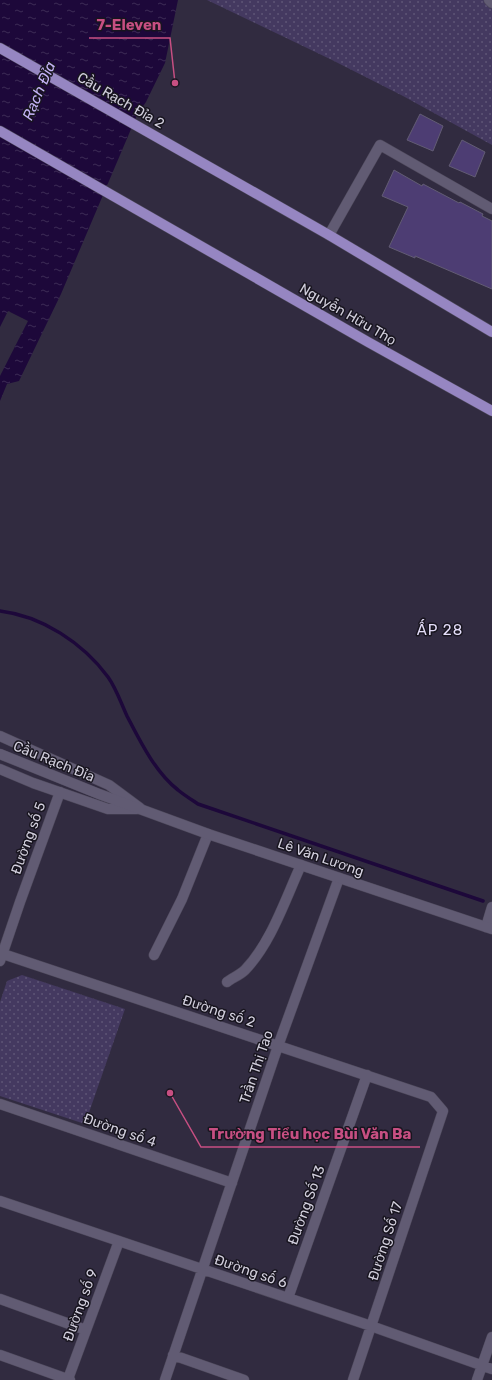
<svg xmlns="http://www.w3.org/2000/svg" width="492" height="1380" viewBox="0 0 492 1380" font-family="Rubik,sans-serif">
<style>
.grass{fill:url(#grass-dots)}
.water{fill:url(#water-ripples)}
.pier{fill:#312b40}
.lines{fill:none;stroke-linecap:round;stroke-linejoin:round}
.stream{stroke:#1d083a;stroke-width:3.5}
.building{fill:#4d3d73;stroke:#625c74}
.street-casing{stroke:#4d485a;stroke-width:11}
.secondary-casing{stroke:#4d485a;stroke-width:11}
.primary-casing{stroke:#4d485a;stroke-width:11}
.street{stroke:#615b73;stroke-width:10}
.secondary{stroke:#615b73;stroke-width:10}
.primary{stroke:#9686c2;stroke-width:10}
.labels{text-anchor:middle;stroke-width:3;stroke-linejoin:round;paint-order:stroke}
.street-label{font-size:14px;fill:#d2cfdd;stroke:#18151f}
.water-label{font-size:15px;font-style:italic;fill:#c4b3f7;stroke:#18151f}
.neighbourhood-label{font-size:15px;letter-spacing:1px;fill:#e4ddf9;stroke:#18151f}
.leader{fill:none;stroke:#c74f82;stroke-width:1.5}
.callout-dot{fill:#c74f82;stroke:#18151f;stroke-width:1.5}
.callout-label{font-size:15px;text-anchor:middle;font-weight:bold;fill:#c74f82;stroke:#18151f;stroke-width:3;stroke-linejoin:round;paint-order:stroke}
</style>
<defs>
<pattern id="grass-dots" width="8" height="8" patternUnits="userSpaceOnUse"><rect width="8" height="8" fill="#443960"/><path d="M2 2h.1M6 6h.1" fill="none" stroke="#5e5576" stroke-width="1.8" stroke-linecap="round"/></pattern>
<pattern id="water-ripples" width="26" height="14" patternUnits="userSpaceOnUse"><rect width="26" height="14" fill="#1d083a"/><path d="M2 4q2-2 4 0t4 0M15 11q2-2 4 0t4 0" fill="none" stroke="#3d2b56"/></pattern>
</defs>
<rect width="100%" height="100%" fill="#312b40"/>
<path class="grass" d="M207,0H489L492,2V145L403,96L332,60Z
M22,975L125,1009L85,1124L0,1096V1002L7,981Z"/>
<path class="water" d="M0,0H178L165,63L146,102L137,115L61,294L19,381L7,384L0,401Z"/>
<path class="pier" d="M8,311L28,321L0,376V327Z"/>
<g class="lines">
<path class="stream" d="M0,611C42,616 83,643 108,677C116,688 121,703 127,716C140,741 155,772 178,790C184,795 192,800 198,804L483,901"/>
</g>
<path class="building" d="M420,114L443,126L433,151L407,140Z
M462,140L485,152L475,177L449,166Z
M394,170L422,186L423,184L459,203L460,202L483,214L482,216L492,221V289L415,256V258L389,247L408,207L382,196Z"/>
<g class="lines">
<g class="street-casing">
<path id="street" d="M489,0L492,3
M329,235L380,145L492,209
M0,736L109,785L140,808
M0,769L33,783L108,809H137
M486,927L492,907
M0,954H3L431,1097L443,1111L353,1380
M154,955L182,899L208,834
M0,961L20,902L60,792
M227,982C232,978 240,975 245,970C271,943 285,900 301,865
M0,1104L232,1183
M0,1201L371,1326L492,1369
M288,1298L367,1075
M0,1299L86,1330
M0,1355L70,1380
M173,1355L244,1380
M68,1379L119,1241
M165,1380L278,1046L339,878
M477,1380L492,1337"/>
</g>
<g class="secondary-casing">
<path id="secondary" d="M0,754L99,794L208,834L492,929"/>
</g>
<g class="primary-casing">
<path id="primary" d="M0,48L329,235L492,332
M0,131L368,342L492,411"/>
</g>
<use href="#street" class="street"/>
<use href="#secondary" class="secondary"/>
<use href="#primary" class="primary"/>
</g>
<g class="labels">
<g class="street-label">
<text transform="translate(121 100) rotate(30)" y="5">Cầu Rạch Đỉa 2</text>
<text transform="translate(348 314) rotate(30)" y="5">Nguyễn Hữu Thọ</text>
<text transform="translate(54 761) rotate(22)" y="5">Cầu Rạch Đỉa</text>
<text transform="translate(28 838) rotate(-70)" y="5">Đường số 5</text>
<text transform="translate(321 857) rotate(19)" y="5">Lê Văn Lương</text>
<text transform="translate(219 1011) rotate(18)" y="5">Đường số 2</text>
<text transform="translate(256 1067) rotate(-71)" y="5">Trần Thị Tao</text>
<text transform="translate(120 1130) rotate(19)" y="5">Đường số 4</text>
<text transform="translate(306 1205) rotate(-70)" y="5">Đường Số 13</text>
<text transform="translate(385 1241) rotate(-72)" y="5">Đường Số 17</text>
<text transform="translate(251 1271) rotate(19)" y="5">Đường số 6</text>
<text transform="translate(80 1305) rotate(-70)" y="5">Đường số 9</text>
</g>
<g class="water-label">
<text transform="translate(39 91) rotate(-67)" y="5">Rạch Đỉa</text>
</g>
<g class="neighbourhood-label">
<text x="440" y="635">ẤP 28</text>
</g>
</g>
<path class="leader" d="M175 83L170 38H89M170 1093L201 1147H420"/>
<g class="callout-dot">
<circle cx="175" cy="83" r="4"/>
<circle cx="170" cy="1093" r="4"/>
</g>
<g class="callout-label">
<text x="129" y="30">7-Eleven</text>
<text x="310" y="1139">Trường Tiểu học Bùi Văn Ba</text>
</g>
</svg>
